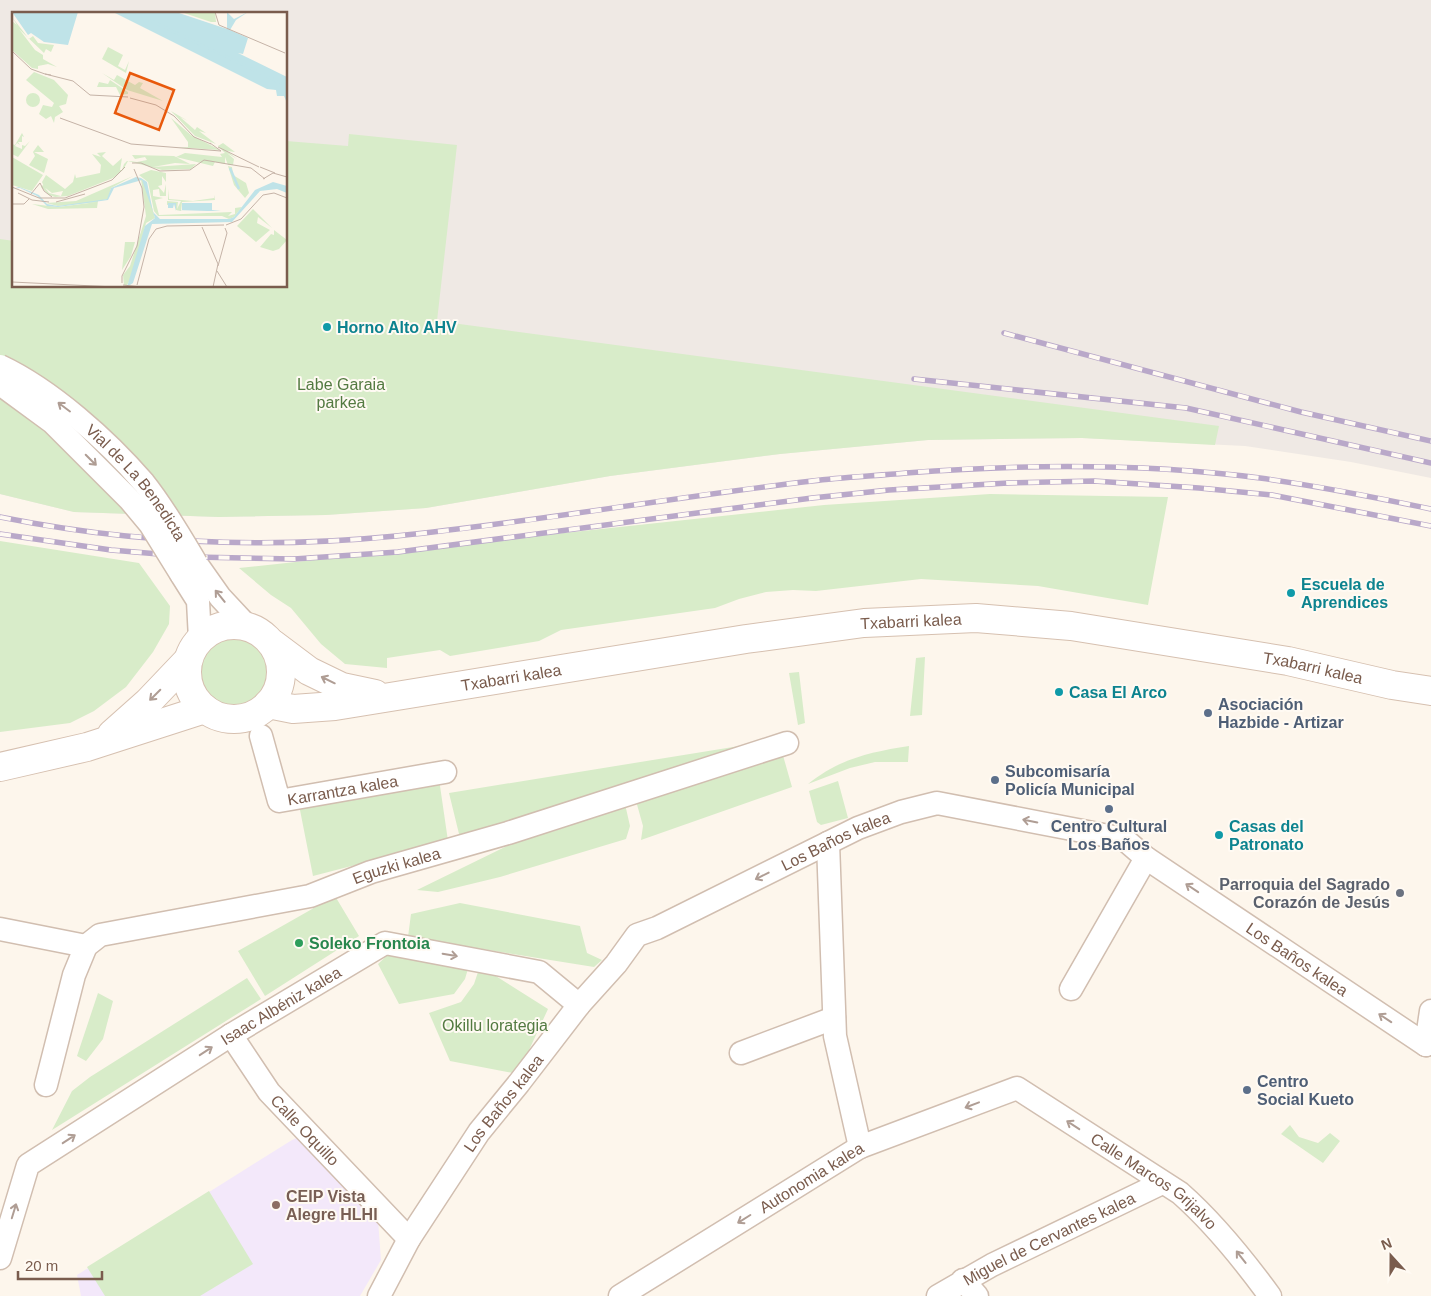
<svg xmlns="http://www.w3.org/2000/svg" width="1431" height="1296" viewBox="0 0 1431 1296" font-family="Arial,sans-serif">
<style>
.industrial{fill:#efe9e4;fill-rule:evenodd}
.education{fill:#f3e8fa}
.green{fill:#d8ecc9}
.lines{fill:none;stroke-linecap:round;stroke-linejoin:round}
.street-casing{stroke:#d1beb0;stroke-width:25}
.secondary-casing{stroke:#d6c0b0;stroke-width:30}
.street{stroke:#fff;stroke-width:22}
.secondary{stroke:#fff;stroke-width:28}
.rail-casing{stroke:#b9a8c9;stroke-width:5.5}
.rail{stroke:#fffaf3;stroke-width:4;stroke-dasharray:11;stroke-linecap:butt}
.street-bridge-casing{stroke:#d1beb0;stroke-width:25;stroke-linecap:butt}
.street-bridge{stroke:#fff;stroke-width:22}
.oneway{stroke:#af9d94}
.culture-dot{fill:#0f9aa8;stroke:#fffaf3;stroke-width:2}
.service-dot{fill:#5c6f8a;stroke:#fffaf3;stroke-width:2}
.worship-dot{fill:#6b7280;stroke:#fffaf3;stroke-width:2}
.leisure-dot{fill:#2e9e5b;stroke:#fffaf3;stroke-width:2}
.education-dot{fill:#8d6e63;stroke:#fffaf3;stroke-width:2}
.labels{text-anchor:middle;stroke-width:4;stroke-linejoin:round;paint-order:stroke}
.culture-label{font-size:16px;font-weight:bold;fill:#0d838f;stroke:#fffaf3;text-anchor:start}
.park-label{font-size:16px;fill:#537a41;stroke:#fffaf3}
.street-label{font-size:16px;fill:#7a5c4d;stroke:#fffaf3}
.service-label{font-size:16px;font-weight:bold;fill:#4e5e75;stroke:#fffaf3;text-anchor:start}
.worship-label{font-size:16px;font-weight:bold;fill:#5b616d;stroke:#fffaf3;text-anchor:end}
.leisure-label{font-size:16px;font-weight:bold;fill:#27864d;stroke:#fffaf3;text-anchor:start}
.education-label{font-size:16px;font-weight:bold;fill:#785e54;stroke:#fffaf3;text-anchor:start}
.inset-river{fill:none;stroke:#bfe3e8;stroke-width:2.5}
.inset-road{fill:none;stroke:#c5b3a7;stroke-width:1}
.view{fill:#e8590c;fill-opacity:0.15;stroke:#e8590c;stroke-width:2.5}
.inset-edge{fill:none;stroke:#7a5c4d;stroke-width:2.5}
</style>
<rect width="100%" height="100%" fill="#fdf6ec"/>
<path class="industrial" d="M0,0H1431V478L1351,462L1245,446L1082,438L928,440L780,454L610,476L426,508L326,515L219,517L74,512L0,494ZM14,14H286V286H14Z"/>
<path class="education" d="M303,1135L378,1220L381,1260L360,1296H81L77,1275L292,1140Z"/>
<path class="green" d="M349,134L457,145L437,321L1219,426L1215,445L1082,438L928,440L780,454L610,476L426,508L326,515L219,517L74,512L0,494V239L14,241V286H286V141L348,146Z
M990,494L1168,497L1148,605L1038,586L921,579L816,591L793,590L766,592L739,599L715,608L561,630L539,641L450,656L440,650L387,658V668L345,664L321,644L291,608L271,595L239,568L824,505Z
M0,541L139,563L170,606L169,624L153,652L126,687L94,711L70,723L0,732Z
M197 670a38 38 0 1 1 76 0a38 38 0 1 1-76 0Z
M925,657L922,715L910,716L916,658Z
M799,672L805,723L798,725L789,673Z
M770,741L460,838L449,793Z
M909,746L908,762H875L850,768L808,784C839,759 870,752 909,746Z
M782,752L792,787L641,840L643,826L636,801Z
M439,779L448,841L313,876L299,805Z
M838,781L848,818L821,825L817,822L809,791Z
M625,804L630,826L626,839L500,877L438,892L417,890L546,827L551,832L563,828L568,821Z
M335,896L359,936L265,996L238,951Z
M460,903L580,926L587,953L602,960L594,967L408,937L411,914Z
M392,951L470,962L465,979L454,994L399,1004L378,964Z
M480,966L548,1009L518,1074L450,1061L429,1013L461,1002L474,984Z
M247,978L261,999L52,1130L72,1091L90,1077Z
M98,993L113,1001L103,1039L86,1061L77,1056Z
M1290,1125L1299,1137L1318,1143L1330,1133L1340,1141L1323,1163L1281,1134Z
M209,1191L253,1264L200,1296H105L87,1267Z"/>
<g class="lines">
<g class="street-casing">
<g id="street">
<path d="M196,563L220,597L247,626"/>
<path d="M181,574L198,601L200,639"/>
<path id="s1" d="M261,736L279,801L445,772"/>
<path d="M828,843L835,1036L860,1147"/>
<path d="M0,929L86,946"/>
<path d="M1071,989L1146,858"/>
<path id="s2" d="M231,1035L269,1092L409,1239"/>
<path d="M1426,1045L1431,1011"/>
<path d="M741,1053L834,1018"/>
<path id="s3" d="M46,1085L74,975L86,946L100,935L310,896L371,872L508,833L787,743"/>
<path id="s4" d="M0,1258L28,1165L231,1035L385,943L539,972L579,1005"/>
<path d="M963,1280L977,1296"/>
<path id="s5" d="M379,1296L409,1239L479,1132L519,1083L579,1005L616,964L637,935L657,928L858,828L901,812L937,803L1124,839L1146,858L1426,1045"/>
<path id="s6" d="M620,1296L860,1147L1017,1088L1180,1193C1214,1223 1243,1259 1270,1296"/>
<path id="s7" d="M938,1296L992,1265L1162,1183"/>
</g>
</g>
<g class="secondary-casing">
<g id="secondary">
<circle cx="234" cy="672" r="47"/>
<path d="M273,644L309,671L342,687L375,694"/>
<path id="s8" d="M268,704L293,709L335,706L746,639L864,623L976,618L1071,626L1288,661L1392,685L1431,691"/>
<path d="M112,734L148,702L188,660"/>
<path d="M0,767L87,747L205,709"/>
</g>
</g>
<use href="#street" class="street"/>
<use href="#secondary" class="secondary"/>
<g class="rail-casing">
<path id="rail" d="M1004,333L1301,412L1431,441
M914,379L1186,408L1431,463
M0,517C129,543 265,549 396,536C536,522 673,497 812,481C843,477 875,476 906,473C1024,464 1142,463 1260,478C1318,486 1374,497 1431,509
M0,534L111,550L194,557L294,559L398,552L812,498L889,490L1008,483L1094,481L1199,488L1272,495L1431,526"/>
</g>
<use href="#rail" class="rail"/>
<g class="street-bridge-casing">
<g id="street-bridge">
<path id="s9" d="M0,366C51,390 107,440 144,483C164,508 180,536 196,563"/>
<path d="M0,384L52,422L130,500L150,524L181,574"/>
</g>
</g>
<use href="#street-bridge" class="street-bridge"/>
</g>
<defs><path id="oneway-shaft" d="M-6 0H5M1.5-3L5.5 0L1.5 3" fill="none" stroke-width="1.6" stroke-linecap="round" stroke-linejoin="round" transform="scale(1.25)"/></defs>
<g class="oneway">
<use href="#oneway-shaft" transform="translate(64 407) rotate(-143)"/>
<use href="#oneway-shaft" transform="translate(91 460) rotate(45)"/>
<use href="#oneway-shaft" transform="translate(220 596) rotate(-129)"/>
<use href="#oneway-shaft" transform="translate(328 680) rotate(-154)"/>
<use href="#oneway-shaft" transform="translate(155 695) rotate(135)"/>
<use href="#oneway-shaft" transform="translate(1030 821) rotate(-169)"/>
<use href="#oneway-shaft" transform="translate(762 876) rotate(153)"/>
<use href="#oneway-shaft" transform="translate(1192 888) rotate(-146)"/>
<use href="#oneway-shaft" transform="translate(450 955) rotate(10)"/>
<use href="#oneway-shaft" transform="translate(1385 1018) rotate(-146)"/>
<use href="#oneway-shaft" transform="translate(206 1051) rotate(-33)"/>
<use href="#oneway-shaft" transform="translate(972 1105) rotate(159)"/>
<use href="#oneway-shaft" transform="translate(1073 1125) rotate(-147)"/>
<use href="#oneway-shaft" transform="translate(69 1139) rotate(-33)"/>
<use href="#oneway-shaft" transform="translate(14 1211) rotate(-73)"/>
<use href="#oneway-shaft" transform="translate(744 1219) rotate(148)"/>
<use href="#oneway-shaft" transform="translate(1241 1257) rotate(-128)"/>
</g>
<g class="culture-dot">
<circle cx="327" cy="327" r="5"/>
<circle cx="1291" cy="593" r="5"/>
<circle cx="1059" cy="692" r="5"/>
<circle cx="1219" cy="835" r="5"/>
</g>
<g class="service-dot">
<circle cx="1208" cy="713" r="5"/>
<circle cx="995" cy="780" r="5"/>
<circle cx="1109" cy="809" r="5"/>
<circle cx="1247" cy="1090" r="5"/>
</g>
<circle class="worship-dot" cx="1400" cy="893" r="5"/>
<circle class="leisure-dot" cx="299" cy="943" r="5"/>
<circle class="education-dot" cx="276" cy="1205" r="5"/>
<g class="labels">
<g class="culture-label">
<text x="337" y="333">Horno Alto AHV</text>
<text x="1301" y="590">Escuela de<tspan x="1301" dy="18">Aprendices</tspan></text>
<text x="1069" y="698">Casa El Arco</text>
<text x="1229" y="832">Casas del<tspan x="1229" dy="18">Patronato</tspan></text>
</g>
<g class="park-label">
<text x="341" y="390">Labe Garaia<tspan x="341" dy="18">parkea</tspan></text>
<text x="495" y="1031">Okillu lorategia</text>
</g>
<g class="street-label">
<text dy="6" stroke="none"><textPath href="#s9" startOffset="181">Vial de La Benedicta</textPath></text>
<text dy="6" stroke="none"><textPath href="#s8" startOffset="650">Txabarri kalea</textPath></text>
<text dy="6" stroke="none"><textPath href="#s8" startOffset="1056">Txabarri kalea</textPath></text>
<text dy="6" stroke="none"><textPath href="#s8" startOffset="246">Txabarri kalea</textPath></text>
<text dy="6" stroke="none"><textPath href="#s1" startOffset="132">Karrantza kalea</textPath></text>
<text dy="6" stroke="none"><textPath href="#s5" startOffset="665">Los Baños kalea</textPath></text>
<text dy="6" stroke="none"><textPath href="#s3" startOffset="468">Eguzki kalea</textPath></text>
<text dy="6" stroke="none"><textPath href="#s5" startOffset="1175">Los Baños kalea</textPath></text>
<text dy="6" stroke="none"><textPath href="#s4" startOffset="396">Isaac Albéniz kalea</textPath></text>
<text dy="6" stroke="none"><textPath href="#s5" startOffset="230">Los Baños kalea</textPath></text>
<text dy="6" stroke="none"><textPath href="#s2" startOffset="121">Calle Oquillo</textPath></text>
<text dy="6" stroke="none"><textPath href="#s6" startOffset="225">Autonomia kalea</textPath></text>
<text dy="6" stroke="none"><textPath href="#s6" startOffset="616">Calle Marcos Grijalvo</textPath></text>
<text dy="6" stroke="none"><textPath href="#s7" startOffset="125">Miguel de Cervantes kalea</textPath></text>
</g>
<g class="service-label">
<text x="1218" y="710">Asociación<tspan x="1218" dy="18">Hazbide - Artizar</tspan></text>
<text x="1005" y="777">Subcomisaría<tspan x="1005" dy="18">Policía Municipal</tspan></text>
<text x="1109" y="832" text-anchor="middle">Centro Cultural<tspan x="1109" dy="18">Los Baños</tspan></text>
<text x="1257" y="1087">Centro<tspan x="1257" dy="18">Social Kueto</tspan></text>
</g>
<g class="worship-label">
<text x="1390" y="890">Parroquia del Sagrado<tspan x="1390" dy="18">Corazón de Jesús</tspan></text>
</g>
<g class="leisure-label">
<text x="309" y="949">Soleko Frontoia</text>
</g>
<g class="education-label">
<text x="286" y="1202">CEIP Vista<tspan x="286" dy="18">Alegre HLHI</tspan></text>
</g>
</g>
<g transform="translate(12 12)">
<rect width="275" height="275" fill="#fdf6ec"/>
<path d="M169,0H203L204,10H199ZM0,5L17,27L21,24L26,31L42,33L39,40L34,37L32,41L7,17L23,38L31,43V47L45,55L36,52L26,54V57L20,56L0,38V9L5,13ZM96,35L111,43L106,54L113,58L117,49L114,61L90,47ZM22,60L42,68L56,83L54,92L47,94L51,100L43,105L42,111L39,104L34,107L27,102L31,93L40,95L42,91L14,68ZM90,61L102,68L105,63L123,73L127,70L131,71L128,76L151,89L115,78ZM98,68L116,80V82L108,83L104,75H85L87,70L96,72ZM14 88a7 7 0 1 1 14 0a7 7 0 1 1-14 0ZM159,99L176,109L168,105L183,118L185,115L194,121L187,119L204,132L183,124ZM159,106L179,123L208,138L162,135H176V130ZM10,121L12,125L10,124V130H6L8,133L5,131L3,134L10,137V133L13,134L18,129L6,145L0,142V132L3,133ZM211,131L223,140L215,139L225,147L215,141L222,147L221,153H216L213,145V152L203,150L201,154L164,145L173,141L210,145L208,142L213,141L206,134ZM26,133L32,140H22L36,147L32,161L17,153L23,144L21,140ZM94,140L90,144L101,154L110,146L108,158H110L112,152L115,149H118L125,150L135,148L133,145L123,147L120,143L162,144L178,152L163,151L141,155L184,152L179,157L150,158L116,149L111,158L101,166L56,184L43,185L37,183L29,175L31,173L37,181L49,184L51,179L40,181L32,175L30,170L34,163L53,177L61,170L63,162L64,166L88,161L89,153L80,142L89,145L85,141ZM0,145L31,163L20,179L0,173ZM216,154L220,155L221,163L234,171L237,181L233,186L222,173ZM139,158L154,161V170L150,164V173L146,174L152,181L154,172V184H148L147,177L141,178V184L151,186L143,188L147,203L220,200L216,204L223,202V196L230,195L222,205L217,207L210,204H146L142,199L136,170L127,163ZM121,164L99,176L96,187L86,189L85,196L36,197L20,192L46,195L85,190L46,194L34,191L64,189ZM129,167L133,171L143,206L134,211L121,263L115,273H112L111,263L118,254L134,204ZM156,177L157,187L181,189L202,186V183L203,188L170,190L169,199L164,198V191L155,193V189L166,190L165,197L169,189L156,188ZM241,197L260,216L246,205L245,211L258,218L244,230L225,214ZM262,218L275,228L267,237L261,239L248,235L259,222L262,223ZM113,230H123L119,244L110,258Z" fill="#d8ecc9"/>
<path d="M0,0H66L56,33L32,30L19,21L16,23ZM101,0H164L215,17V0L222,7L236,0L224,8L218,18L236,26L231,42L226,41L275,65V91L272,84H265L264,78L255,77ZM124,165L129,166L135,170L141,200L148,207H217L222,205L243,178L261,170L275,174V181L265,177L248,179L220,210L140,212L121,271L115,275L133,214L143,206L130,168L102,176L96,188L46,195L35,194L25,184L8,176L0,177L7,175L20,180L27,183L35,192L46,194L95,187L99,176ZM164,191V199L195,198H170V191H200V198L209,199H164L162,192L161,196H156V191Z" fill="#bfe3e8"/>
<path class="inset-river" d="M121,0L275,74M218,156L227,177"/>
<path class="inset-road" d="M203,0L207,13L273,41M0,39L19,57L33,62M39,63L33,62L61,69L78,83L116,85M118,86L144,93L162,104L182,125L199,132M48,106L119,132L209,139L198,131M206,135L247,155M120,151H129L148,159L178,158L192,148L239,156L253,167M248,155L263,161M251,167L261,161L275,165M0,175L27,186H53L100,168L113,155M6,181L20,188L37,190M19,182L28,171L32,179L40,185M44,190L73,182M0,192H12L17,187M214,213L229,207L251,183L262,181L275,186M190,215L206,252L201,275M206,254L215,221L213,216M205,259L215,275M0,270L103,275M110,271V264L125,234L132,195L130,176L122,157M111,273L129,275M125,273L137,227L144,217L155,214L212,213"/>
<path class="view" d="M118,61L162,78L147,118L103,101Z"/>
<rect width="275" height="275" class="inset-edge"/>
</g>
<g transform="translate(1391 1256) rotate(339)" stroke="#fffaf3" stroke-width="4" paint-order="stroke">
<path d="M0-4L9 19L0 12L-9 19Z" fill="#7a5c4d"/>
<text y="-8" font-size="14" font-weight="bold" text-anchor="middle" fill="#7a5c4d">N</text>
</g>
<path d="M18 1271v8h84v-8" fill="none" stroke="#7a5c4d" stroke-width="2.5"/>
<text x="25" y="1271" font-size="15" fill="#7a5c4d" stroke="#fffaf3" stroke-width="4" paint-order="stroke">20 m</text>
</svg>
